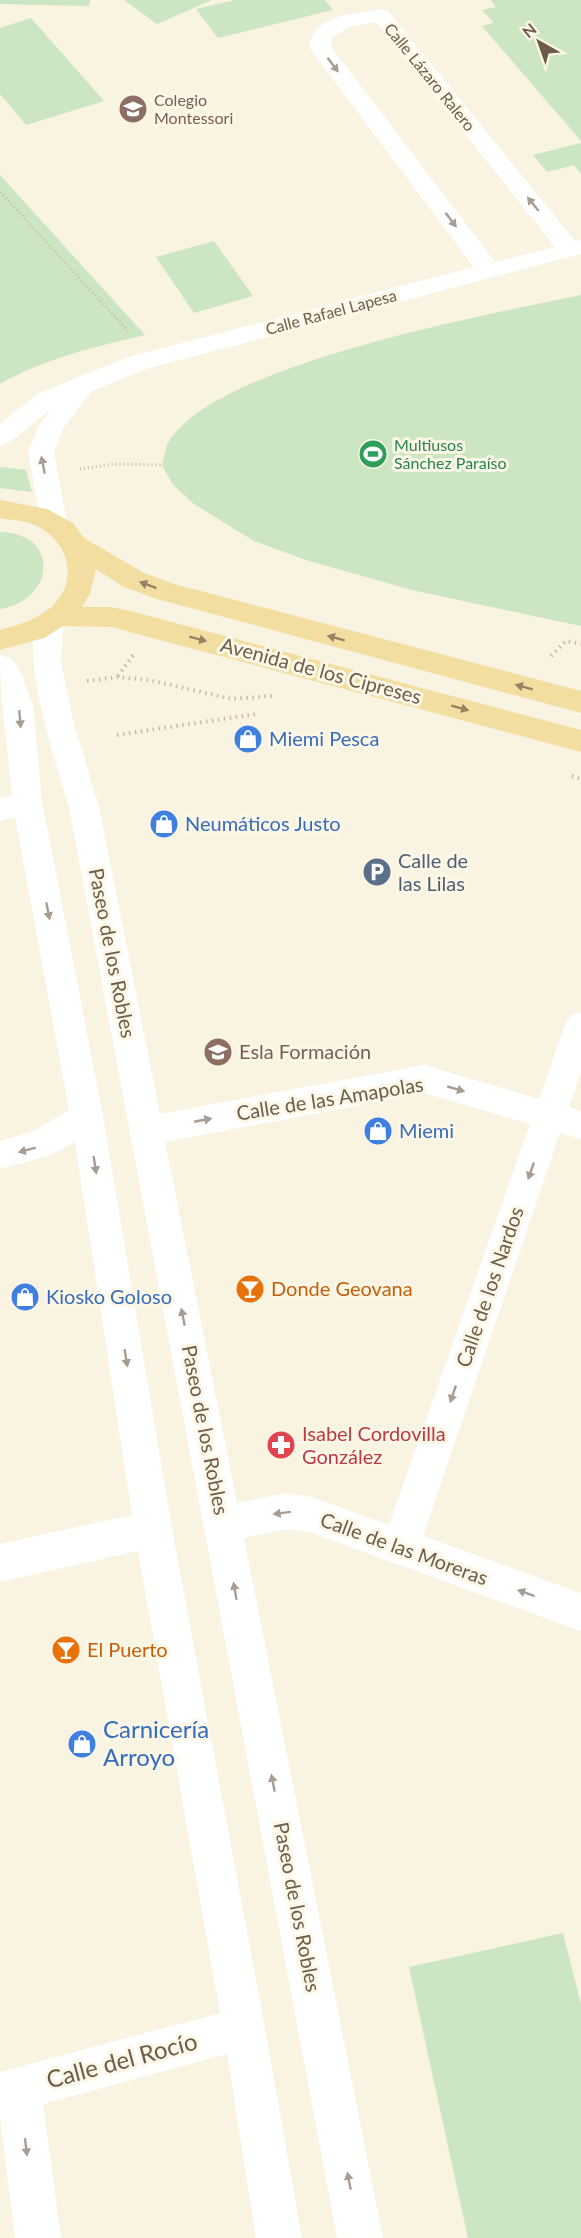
<svg xmlns="http://www.w3.org/2000/svg" width="581" height="2238" viewBox="0 0 581 2238" font-family="Lato,sans-serif">
<style>
.green{fill:#cce5c2}
.lines{fill:none;stroke-linecap:round;stroke-linejoin:round}
.path-far1{stroke:#d0b9a0;stroke-width:3;stroke-dasharray:1 3;stroke-linecap:butt}
.path{stroke:#d0b9a0;stroke-width:4;stroke-dasharray:1.5 4.5;stroke-linecap:butt}
.minor{fill:#fff;fill-rule:evenodd}
.primary{fill:#f2dea0;fill-rule:evenodd}
.oneway{fill:#a89d93}
.oneway2{fill:#968364}
.labels{text-anchor:middle;stroke-width:6;stroke-linejoin:round;paint-order:stroke}
.far-street-label{font-size:16px;fill:#6e5c4b;stroke:#fdf7e7}
.far-education-label{font-size:16px;fill:#785e54;stroke:#fdf7e7;text-anchor:start}
.far-leisure-label{font-size:16px;fill:#27864d;stroke:#fdf7e7;text-anchor:start}
.street-label{font-size:20px;fill:#6e5c4b;stroke:#fdf7e7}
.shop-label{font-size:20px;fill:#366cbe;stroke:#fdf7e7;text-anchor:start}
.service-label{font-size:20px;fill:#4e5e75;stroke:#fdf7e7;text-anchor:start}
.education-label{font-size:20px;fill:#785e54;stroke:#fdf7e7;text-anchor:start}
.food-label{font-size:20px;fill:#c56008;stroke:#fdf7e7;text-anchor:start}
.health-label{font-size:20px;fill:#be3a42;stroke:#fdf7e7;text-anchor:start}
.near-shop-label{font-size:24px;fill:#366cbe;stroke:#fdf7e7;text-anchor:start}
.near-street-label{font-size:24px;fill:#6e5c4b;stroke:#fdf7e7}
</style>
<rect width="100%" height="100%" fill="#f9f3e1"/>
<path class="green" d="M0,0H90L89,6L0,4Z
M124,0H212L157,24Z
M235,0H325L333,10L218,38L196,9Z
M491,0H581V141L482,26L494,23L482,10L496,7Z
M31,18L104,101L26,125L0,94V28Z
M581,143V174L574,165L547,172L533,155Z
M0,175L145,335C95,347 45,358 0,384Z
M214,241L253,296L194,313L156,257Z
M581,295V626L412,590L306,560L254,541L194,504L173,485L162,465C164,458 165,449 168,443C213,364 492,314 581,295Z
M0,467L26,470L32,492L0,488Z
M0,532C60,533 56,600 0,609Z
M563,1933L581,2004V2238H468L409,1967Z"/>
<g class="lines">
<path class="path-far1" d="M0,192L129,332
M80,469L114,464L162,465"/>
<path class="path" d="M551,656L566,641L581,644
M118,676L133,655
M87,681L118,677L149,680L232,699L272,696
M117,735L256,714
M572,776L581,779"/>
<path class="minor" d="M381,9L388,11L575,241L581,240V254L146,369L92,391L64,427L54,452L67,522L63,528L54,531L45,528L41,522L28,452L39,425L51,409L9,443L0,446V424L37,394L128,357L474,267L309,47C313,14 355,14 381,9ZM376,22L555,247L495,262L331,47L332,38L349,27Z
M49,613L59,616L63,623L61,663L74,724L99,807L160,1114L424,1065L539,1099L565,1025L570,1016L581,1012V1072L569,1107L581,1111V1139L560,1133L423,1536L581,1593V1631L312,1533L287,1529L244,1538L383,2238H337L69,807C57,765 18,653 39,616ZM424,1093L530,1124L389,1525L312,1497L287,1493L237,1503L165,1142Z
M0,655L10,658L19,667L33,706L42,801L103,1116L172,1529L265,2028L302,2238H256L227,2054L43,2104L61,2238H15L0,2116V2072L220,2013L138,1551L0,1582V1544L132,1515L75,1142L48,1156L0,1169V1141L34,1131L69,1110L15,817L0,821V798L12,795C8,748 0,701 0,655Z"/>
<path class="primary" d="M0,500L47,509L73,523L84,538L144,573L174,584L581,691V713L157,599L124,587L96,569L90,594L82,607H111L130,611L581,730V752L111,627L63,626L44,638L0,650V630C18,625 36,620 50,608C82,580 68,538 32,524C22,520 10,520 0,518Z"/>
</g>
<defs><path id="oneway-solid" d="M-6-.8H1V-3.2L6.5 0L1 3.2V.8H-6Z" transform="scale(1.5)"/></defs>
<g class="oneway">
<use href="#oneway-solid" transform="translate(333 65) rotate(53)"/>
<use href="#oneway-solid" transform="translate(533 204) rotate(-129)"/>
<use href="#oneway-solid" transform="translate(451 220) rotate(53)"/>
<use href="#oneway-solid" transform="translate(43 465) rotate(-101)"/>
<use href="#oneway-solid" transform="translate(20 719) rotate(85)"/>
<use href="#oneway-solid" transform="translate(48 911) rotate(79)"/>
<use href="#oneway-solid" transform="translate(456 1089) rotate(16)"/>
<use href="#oneway-solid" transform="translate(203 1120) rotate(-11)"/>
<use href="#oneway-solid" transform="translate(27 1150) rotate(165)"/>
<use href="#oneway-solid" transform="translate(95 1165) rotate(81)"/>
<use href="#oneway-solid" transform="translate(531 1171) rotate(109)"/>
<use href="#oneway-solid" transform="translate(183 1317) rotate(-101)"/>
<use href="#oneway-solid" transform="translate(126 1358) rotate(81)"/>
<use href="#oneway-solid" transform="translate(453 1394) rotate(109)"/>
<use href="#oneway-solid" transform="translate(282 1513) rotate(173)"/>
<use href="#oneway-solid" transform="translate(235 1591) rotate(-100)"/>
<use href="#oneway-solid" transform="translate(526 1593) rotate(-160)"/>
<use href="#oneway-solid" transform="translate(273 1783) rotate(-101)"/>
<use href="#oneway-solid" transform="translate(26 2147) rotate(83)"/>
<use href="#oneway-solid" transform="translate(349 2181) rotate(-101)"/>
</g>
<g class="oneway2">
<use href="#oneway-solid" transform="translate(148 585) rotate(-159)"/>
<use href="#oneway-solid" transform="translate(336 638) rotate(-165)"/>
<use href="#oneway-solid" transform="translate(198 639) rotate(15)"/>
<use href="#oneway-solid" transform="translate(524 687) rotate(-165)"/>
<use href="#oneway-solid" transform="translate(460 708) rotate(15)"/>
</g>
<defs>
<g id="school-disc" transform="scale(1.5)"><circle r="9.5" fill="#8d6e63" stroke="#fdf7e7"/><path d="M0-5L7-2L0 1L-7-2ZM-4 1L0 2.5L4 1V4Q0 6-4 4Z" fill="#fff"/></g>
<g id="stadium-disc" transform="scale(1.5)"><circle r="9.5" fill="#2e9e5b" stroke="#fdf7e7"/><path d="M0-5a6.5 5 0 1 0 0 10a6.5 5 0 1 0 0-10ZM-3.5-1.8h7v3.6h-7Z" fill="#fff"/></g>
<g id="shop-disc" transform="scale(1.5)"><circle r="9.5" fill="#3f7fe0" stroke="#fdf7e7"/><path d="M-5-2.5h2.3a2.7 3.5 0 0 1 5.4 0H5L5.5 6h-11ZM-1.5-2.5h3a1.5 2.3 0 0 0-3 0Z" fill="#fff"/></g>
<g id="parking-disc" transform="scale(1.5)"><circle r="9.5" fill="#5c6f8a" stroke="#fdf7e7"/><path d="M-3.5-5.5H1a3.5 3.5 0 0 1 0 7H-1V5.5H-3.5ZM-1-3.4V-.6H.8a1.4 1.4 0 0 0 0-2.8Z" fill="#fff"/></g>
<g id="bar-disc" transform="scale(1.5)"><circle r="9.5" fill="#e8710a" stroke="#fdf7e7"/><path d="M-6-5H6L.8 .8V4.5H3.5V6h-7V4.5H-.8V.8Z" fill="#fff"/></g>
<g id="pharmacy-disc" transform="scale(1.5)"><circle r="9.5" fill="#e0444e" stroke="#fdf7e7"/><path d="M-2-6h4v4h4v4h-4v4h-4v-4h-4v-4h4Z" fill="#fff"/></g>
</defs>
<g fill-rule="evenodd">
<use href="#school-disc" x="133" y="109"/>
<use href="#stadium-disc" x="373" y="454"/>
<use href="#shop-disc" x="248" y="739"/>
<use href="#shop-disc" x="164" y="824"/>
<use href="#parking-disc" x="377" y="872"/>
<use href="#school-disc" x="218" y="1052"/>
<use href="#shop-disc" x="378" y="1131"/>
<use href="#bar-disc" x="250" y="1289"/>
<use href="#shop-disc" x="25" y="1297"/>
<use href="#pharmacy-disc" x="281" y="1445"/>
<use href="#bar-disc" x="66" y="1650"/>
<use href="#shop-disc" x="82" y="1744"/>
</g>
<g class="labels">
<g class="far-street-label">
<text transform="translate(430 77) rotate(51)" y="6">Calle Lázaro Ralero</text>
<text transform="translate(331 312) rotate(-15)" y="6">Calle Rafael Lapesa</text>
</g>
<g class="far-education-label">
<text x="154" y="106">Colegio<tspan x="154" dy="18">Montessori</tspan></text>
</g>
<g class="far-leisure-label">
<text x="394" y="451">Multiusos<tspan x="394" dy="18">Sánchez Paraíso</tspan></text>
</g>
<g class="street-label">
<text transform="translate(321 671) rotate(15)" y="7">Avenida de los Cipreses</text>
<text transform="translate(112 953) rotate(79)" y="7">Paseo de los Robles</text>
<text transform="translate(330 1099) rotate(-9)" y="7">Calle de las Amapolas</text>
<text transform="translate(490 1287) rotate(-71)" y="7">Calle de los Nardos</text>
<text transform="translate(205 1430) rotate(79)" y="7">Paseo de los Robles</text>
<text transform="translate(404 1549) rotate(20)" y="7">Calle de las Moreras</text>
<text transform="translate(297 1907) rotate(79)" y="7">Paseo de los Robles</text>
</g>
<g class="shop-label">
<text x="269" y="746">Miemi Pesca</text>
<text x="185" y="831">Neumáticos Justo</text>
<text x="399" y="1138">Miemi</text>
<text x="46" y="1304">Kiosko Goloso</text>
</g>
<g class="service-label">
<text x="398" y="868">Calle de<tspan x="398" dy="23">las Lilas</tspan></text>
</g>
<g class="education-label">
<text x="239" y="1059">Esla Formación</text>
</g>
<g class="food-label">
<text x="271" y="1296">Donde Geovana</text>
<text x="87" y="1657">El Puerto</text>
</g>
<g class="health-label">
<text x="302" y="1441">Isabel Cordovilla<tspan x="302" dy="23">González</tspan></text>
</g>
<g class="near-shop-label">
<text x="103" y="1738">Carnicería<tspan x="103" dy="28">Arroyo</tspan></text>
</g>
<g class="near-street-label">
<text transform="translate(122 2061) rotate(-15)" y="8">Calle del Rocío</text>
</g>
</g>
<g transform="translate(539 42) rotate(320)" stroke="#fdf7e7" stroke-width="4.5" paint-order="stroke">
<path d="M0-4.5L10 22L0 15L-10 22Z" fill="#6e5c4b"/>
<text y="-9" font-size="16" font-weight="bold" text-anchor="middle" fill="#6e5c4b">N</text>
</g>
</svg>
